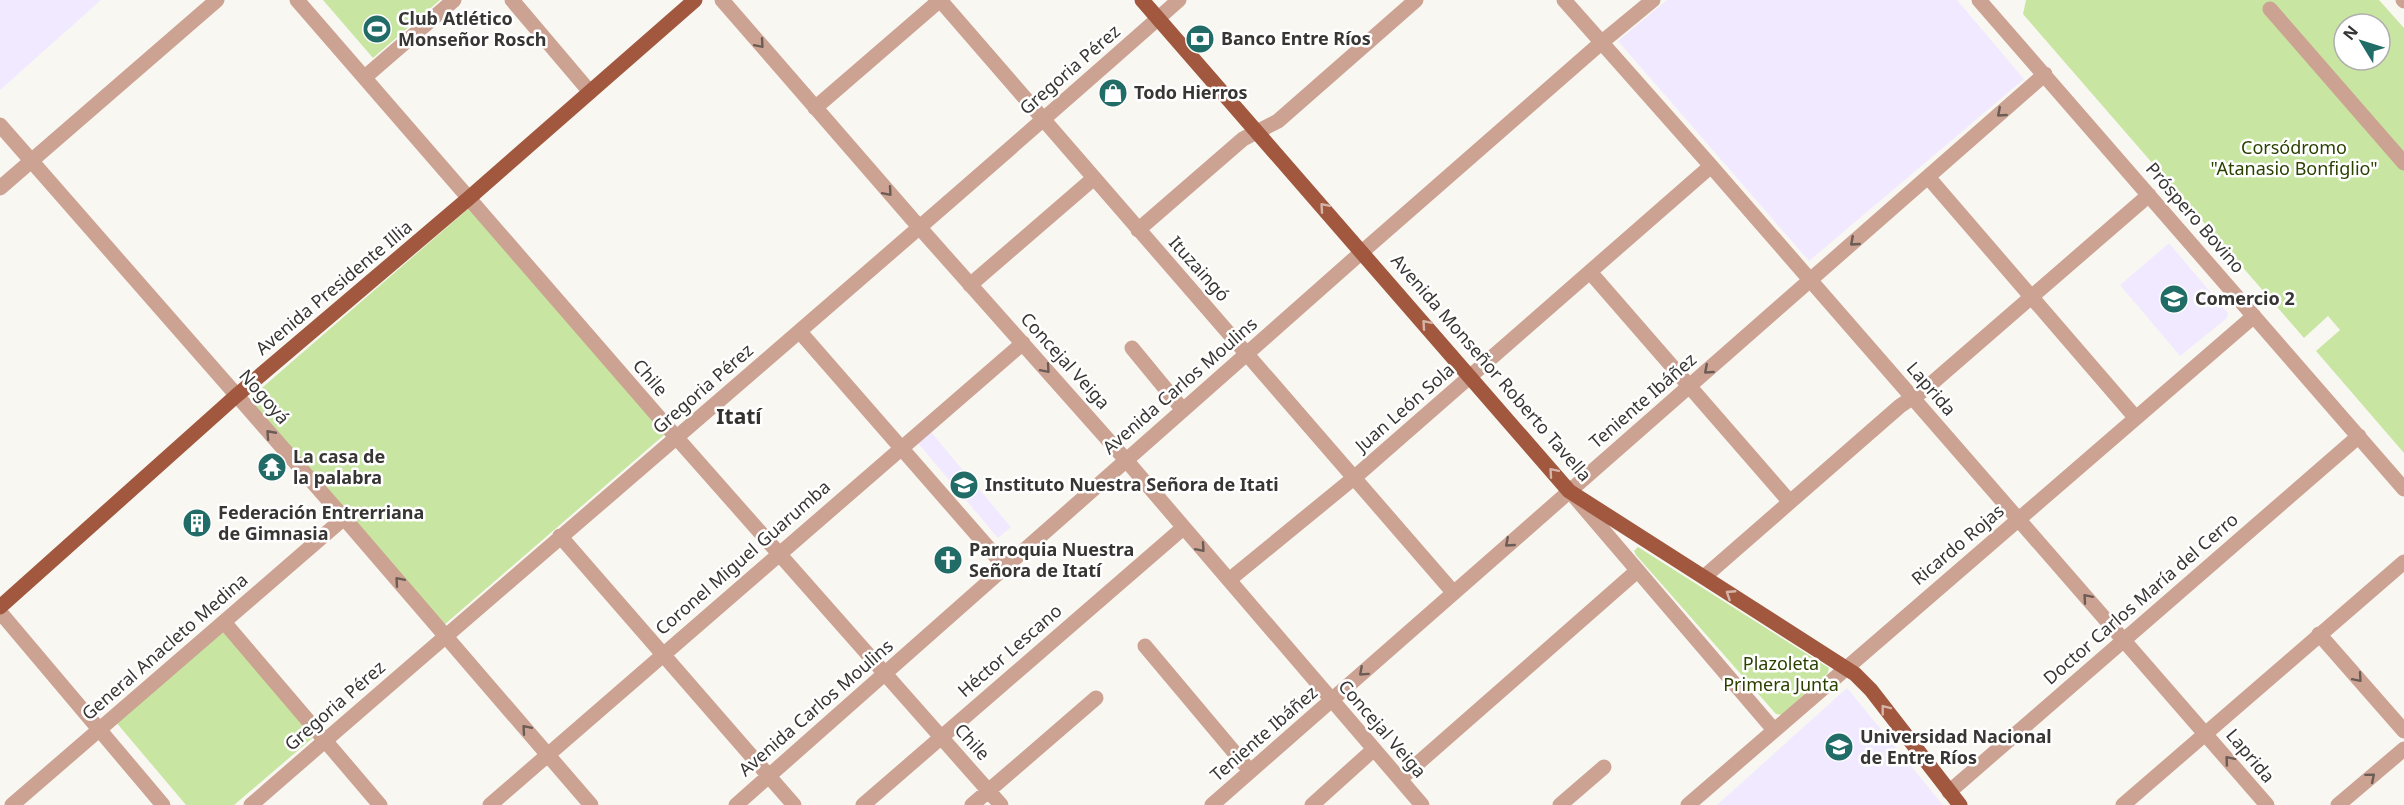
<svg xmlns="http://www.w3.org/2000/svg" width="2404" height="805" viewBox="0 0 2404 805" font-family="'Noto Sans',sans-serif">
<style>
.industrial{fill:#f1e9ff}
.green{fill:#c8e6a1;fill-rule:evenodd}
.lines{fill:none;stroke-linecap:round;stroke-linejoin:round}
.minor{stroke:#cca293;stroke-width:15}
.major{stroke:#a1583f;stroke-width:15}
.oneway{stroke:#6b5c55}
.oneway2{stroke:#d5b4a9}
.labels{text-anchor:middle;stroke-width:5;stroke-linejoin:round;paint-order:stroke}
.poi-label{font-size:18px;font-weight:bold;fill:#373634;stroke:#fff;text-anchor:start}
.street-label{font-size:18px;fill:#373634;stroke:#fff}
.park-label{font-size:18px;fill:#2b4100;stroke:#fff}
.quarter-label{font-size:21px;font-weight:bold;fill:#33322e;stroke:#fff}
</style>
<rect width="100%" height="100%" fill="#f9f7f2"/>
<path class="industrial" d="M0,0H101L0,90Z
M1667,0H1957L2024,79L1809,261L1618,41Z
M2169,243L2228,313L2227,318L2180,356L2120,285Z
M930,431L1011,527L998,538L917,442Z
M1847,688L1943,805H1717Z"/>
<path class="green" d="M323,0H440L373,58Z
M2026,0H2379L2404,28V453L2316,351L2340,330L2328,316L2304,338L2023,14ZM2344,24H2380V60H2344Z
M476,202L671,429L444,625L249,399Z
M1638,547L1829,668L1828,673L1782,715L1776,714L1636,555L1634,551Z
M224,628L316,735L234,805H186L115,721Z"/>
<g class="lines">
<path class="minor" d="M297,0L676,437L1001,805
M512,0L590,92
M722,0L920,228L1126,460L1422,805
M940,0L1453,592
M1564,0L1711,166L2267,805
M1979,0L2404,489
M2403,0L2404,1
M2270,9L2404,163
M365,77L454,0
M815,108L940,0
M0,125L344,518L591,805
M1928,177L2135,417
M0,188L217,0
M1138,230L1243,139L1278,121L1416,0
M1590,272L1790,502
M970,285L1094,178
M800,332L1006,568
M1132,348L1183,410
M1573,495L1774,730
M560,536L794,805
M1704,577L1900,406L1924,390L2149,195
M1229,580L1355,477L1711,166
M0,612L163,805
M224,622L380,805
M2319,634L2404,731
M1145,646L1250,771
M1400,779L1637,571
M1949,792L2359,436
M12,805L344,518
M251,805C560,536 872,272 1179,0
M490,805L1023,343
M736,805L1363,251L1602,42L1653,0
M863,805L1183,528
M972,805L1096,698
M1212,805L2045,74
M1312,805L1373,750
M1560,805L1604,767
M1688,805L2254,316
M2123,805L2404,562
M2338,805L2404,749"/>
<path class="major" d="M1142,0L1569,491L1855,674L1871,690L1960,805
M0,607L236,396L469,198L695,0"/>
</g>
<defs><path id="oneway-chevron" d="M-2-3.5L2.5 0L-2 3.5" fill="none" stroke-width="1.6" stroke-linecap="round" stroke-linejoin="round" transform="scale(1.5)"/></defs>
<g class="oneway">
<use href="#oneway-chevron" transform="translate(760 44) rotate(49)"/>
<use href="#oneway-chevron" transform="translate(2001 113) rotate(139)"/>
<use href="#oneway-chevron" transform="translate(888 192) rotate(49)"/>
<use href="#oneway-chevron" transform="translate(1854 242) rotate(139)"/>
<use href="#oneway-chevron" transform="translate(1046 369) rotate(49)"/>
<use href="#oneway-chevron" transform="translate(1708 370) rotate(139)"/>
<use href="#oneway-chevron" transform="translate(270 434) rotate(-132)"/>
<use href="#oneway-chevron" transform="translate(1509 543) rotate(139)"/>
<use href="#oneway-chevron" transform="translate(1201 548) rotate(49)"/>
<use href="#oneway-chevron" transform="translate(399 581) rotate(-131)"/>
<use href="#oneway-chevron" transform="translate(2087 598) rotate(-131)"/>
<use href="#oneway-chevron" transform="translate(1363 672) rotate(138)"/>
<use href="#oneway-chevron" transform="translate(2358 678) rotate(49)"/>
<use href="#oneway-chevron" transform="translate(526 729) rotate(-131)"/>
<use href="#oneway-chevron" transform="translate(2229 760) rotate(-130)"/>
<use href="#oneway-chevron" transform="translate(2371 777) rotate(-40)"/>
</g>
<g class="oneway2">
<use href="#oneway-chevron" transform="translate(1324 207) rotate(-131)"/>
<use href="#oneway-chevron" transform="translate(1426 324) rotate(-131)"/>
<use href="#oneway-chevron" transform="translate(1553 472) rotate(-131)"/>
<use href="#oneway-chevron" transform="translate(1730 594) rotate(-147)"/>
<use href="#oneway-chevron" transform="translate(1885 709) rotate(-128)"/>
</g>
<defs>
<g id="stadium-disc" transform="scale(1.5)"><circle r="9.5" fill="#216c67" stroke="#fff"/><path d="M0-5a6.5 5 0 1 0 0 10a6.5 5 0 1 0 0-10ZM-3.5-1.8h7v3.6h-7Z" fill="#fff"/></g>
<g id="bank-disc" transform="scale(1.5)"><circle r="9.5" fill="#216c67" stroke="#fff"/><path d="M-6-4H6V4H-6ZM0-2.3a2.3 2.3 0 1 0 0 4.6a2.3 2.3 0 1 0 0-4.6Z" fill="#fff"/></g>
<g id="shop-disc" transform="scale(1.5)"><circle r="9.5" fill="#216c67" stroke="#fff"/><path d="M-5-2.5h2.3a2.7 3.5 0 0 1 5.4 0H5L5.5 6h-11ZM-1.5-2.5h3a1.5 2.3 0 0 0-3 0Z" fill="#fff"/></g>
<g id="school-disc" transform="scale(1.5)"><circle r="9.5" fill="#216c67" stroke="#fff"/><path d="M0-5L7-2L0 1L-7-2ZM-4 1L0 2.5L4 1V4Q0 6-4 4Z" fill="#fff"/></g>
<g id="temple-disc" transform="scale(1.5)"><circle r="9.5" fill="#216c67" stroke="#fff"/><path d="M0-6L5-2H3V0L6.5 2.5H4V6H1.5V3h-3V6H-4V2.5H-6.5L-3 0V-2H-5Z" fill="#fff"/></g>
<g id="building-disc" transform="scale(1.5)"><circle r="9.5" fill="#216c67" stroke="#fff"/><path d="M-4-6H4V6H1V3H-1V6H-4ZM-2.5-4.3h1.7v1.8h-1.7ZM.8-4.3h1.7v1.8H.8ZM-2.5-1h1.7V.8h-1.7ZM.8-1h1.7V.8H.8Z" fill="#fff"/></g>
<g id="church-disc" transform="scale(1.5)"><circle r="9.5" fill="#216c67" stroke="#fff"/><path d="M-1.2-6h2.4v3.5h3.3v2.4h-3.3V6h-2.4V-.1h-3.3v-2.4h3.3Z" fill="#fff"/></g>
<g id="university-disc" transform="scale(1.5)"><circle r="9.5" fill="#216c67" stroke="#fff"/><path d="M0-5L7-2L0 1L-7-2ZM-4 1L0 2.5L4 1V4Q0 6-4 4Z" fill="#fff"/></g>
</defs>
<g fill-rule="evenodd">
<use href="#stadium-disc" x="377" y="29"/>
<use href="#bank-disc" x="1200" y="39"/>
<use href="#shop-disc" x="1113" y="93"/>
<use href="#school-disc" x="2174" y="299"/>
<use href="#temple-disc" x="272" y="467"/>
<use href="#school-disc" x="964" y="485"/>
<use href="#building-disc" x="197" y="523"/>
<use href="#church-disc" x="948" y="560"/>
<use href="#university-disc" x="1839" y="747"/>
</g>
<g class="labels">
<g class="poi-label">
<text x="398" y="25">Club Atlético<tspan x="398" dy="21">Monseñor Rosch</tspan></text>
<text x="1221" y="45">Banco Entre Ríos</text>
<text x="1134" y="99">Todo Hierros</text>
<text x="2195" y="305">Comercio 2</text>
<text x="293" y="463">La casa de<tspan x="293" dy="21">la palabra</tspan></text>
<text x="985" y="491">Instituto Nuestra Señora de Itati</text>
<text x="218" y="519">Federación Entrerriana<tspan x="218" dy="21">de Gimnasia</tspan></text>
<text x="969" y="556">Parroquia Nuestra<tspan x="969" dy="21">Señora de Itatí</tspan></text>
<text x="1860" y="743">Universidad Nacional<tspan x="1860" dy="21">de Entre Ríos</tspan></text>
</g>
<g class="street-label">
<text transform="translate(1070 70) rotate(-41)" y="6">Gregoria Pérez</text>
<text transform="translate(2195 218) rotate(49)" y="6">Próspero Bovino</text>
<text transform="translate(1199 269) rotate(48)" y="6">Ituzaingó</text>
<text transform="translate(334 288) rotate(-40)" y="6">Avenida Presidente Illia</text>
<text transform="translate(1065 361) rotate(48)" y="6">Concejal Veiga</text>
<text transform="translate(1491 368) rotate(49)" y="6">Avenida Monseñor Roberto Tavella</text>
<text transform="translate(650 378) rotate(49)" y="6">Chile</text>
<text transform="translate(1180 386) rotate(-41)" y="6">Avenida Carlos Moulins</text>
<text transform="translate(703 389) rotate(-41)" y="6">Gregoria Pérez</text>
<text transform="translate(1931 389) rotate(49)" y="6">Laprida</text>
<text transform="translate(264 397) rotate(49)" y="6">Nogoyá</text>
<text transform="translate(1643 401) rotate(-41)" y="6">Teniente Ibáñez</text>
<text transform="translate(1405 408) rotate(-41)" y="6">Juan León Sola</text>
<text transform="translate(1958 545) rotate(-40)" y="6">Ricardo Rojas</text>
<text transform="translate(743 558) rotate(-41)" y="6">Coronel Miguel Guarumba</text>
<text transform="translate(2141 599) rotate(-41)" y="6">Doctor Carlos María del Cerro</text>
<text transform="translate(165 647) rotate(-41)" y="6">General Anacleto Medina</text>
<text transform="translate(1010 651) rotate(-41)" y="6">Héctor Lescano</text>
<text transform="translate(335 706) rotate(-41)" y="6">Gregoria Pérez</text>
<text transform="translate(816 708) rotate(-41)" y="6">Avenida Carlos Moulins</text>
<text transform="translate(1382 729) rotate(49)" y="6">Concejal Veiga</text>
<text transform="translate(1264 734) rotate(-41)" y="6">Teniente Ibáñez</text>
<text transform="translate(972 742) rotate(48)" y="6">Chile</text>
<text transform="translate(2250 756) rotate(50)" y="6">Laprida</text>
</g>
<g class="park-label">
<text x="2294" y="154">Corsódromo<tspan x="2294" dy="21">"Atanasio Bonfiglio"</tspan></text>
<text x="1781" y="670">Plazoleta<tspan x="1781" dy="21">Primera Junta</tspan></text>
</g>
<g class="quarter-label">
<text x="739" y="424">Itatí</text>
</g>
</g>
<g transform="translate(2362 42) rotate(308)"><circle r="28" fill="#ffffff" stroke="#afafae" stroke-width="1.5"/>
<path d="M0-4.5L10 22L0 15L-10 22Z" fill="#216c67"/>
<text y="-9" font-size="16" font-weight="bold" text-anchor="middle" fill="#373634">N</text>
</g>
</svg>
